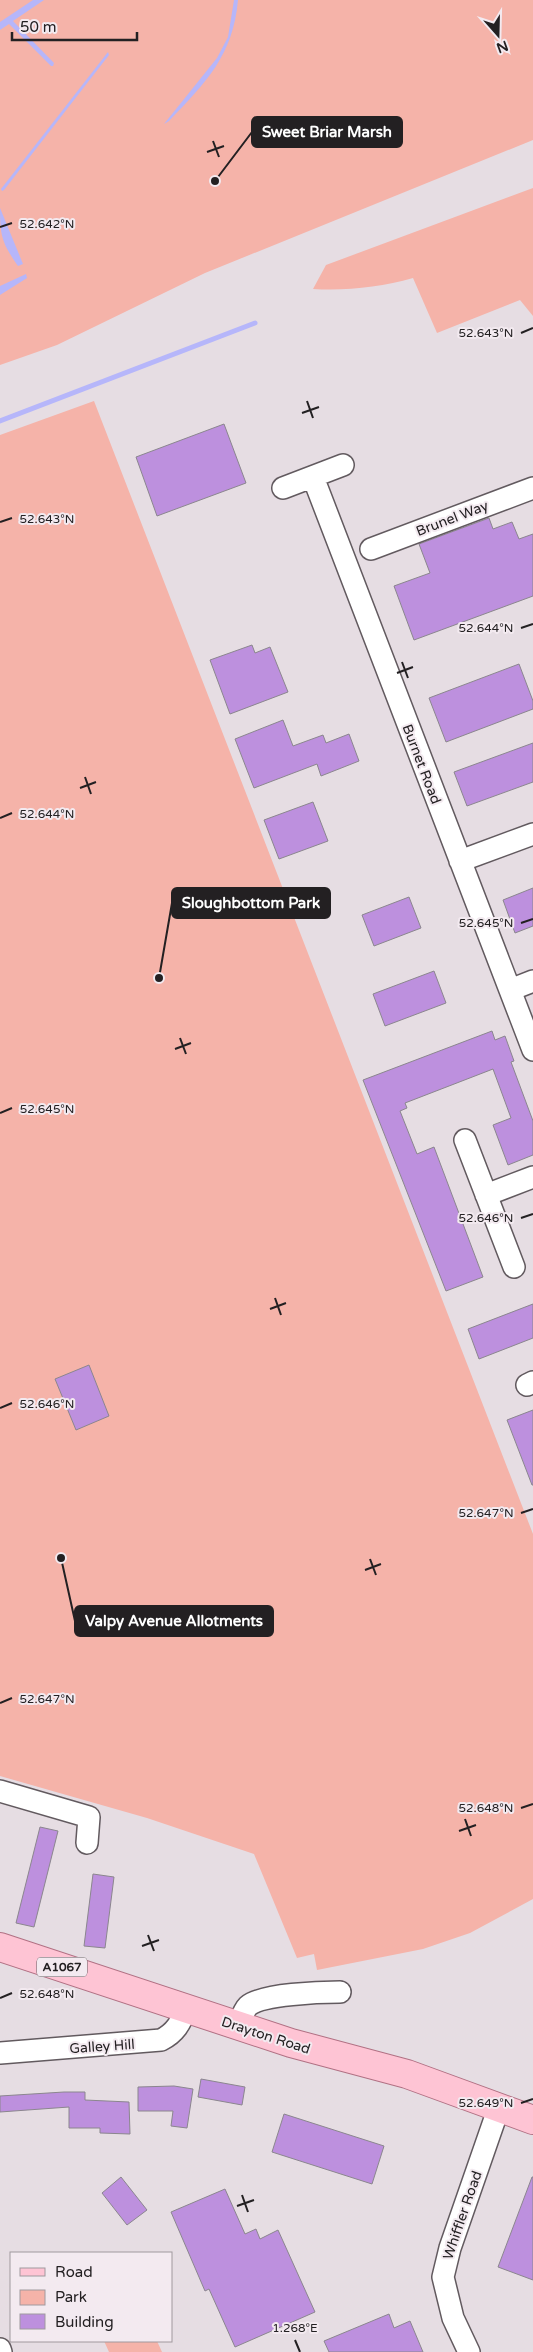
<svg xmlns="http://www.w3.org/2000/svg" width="533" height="2352" viewBox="0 0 533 2352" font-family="'Varela Round',sans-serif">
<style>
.green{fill:#f5b3a9}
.water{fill:#b6b6fa}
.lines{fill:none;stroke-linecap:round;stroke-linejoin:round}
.stream{stroke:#b6b6fa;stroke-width:5}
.building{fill:#bd90de;stroke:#8b868e}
.minor-casing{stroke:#625a5f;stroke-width:24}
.major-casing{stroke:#b17184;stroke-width:30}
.minor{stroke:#fff;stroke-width:21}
.major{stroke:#fec4d4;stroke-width:28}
.ticks{fill:none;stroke:#232022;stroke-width:2}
.labels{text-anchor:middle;stroke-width:4;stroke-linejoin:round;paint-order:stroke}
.shield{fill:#f3eaf0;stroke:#615d60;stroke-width:1}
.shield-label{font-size:12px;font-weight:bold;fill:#232022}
.street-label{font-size:14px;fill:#232022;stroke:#f3eaf0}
.ticks-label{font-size:12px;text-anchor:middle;fill:#232022;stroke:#f3eaf0;stroke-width:4;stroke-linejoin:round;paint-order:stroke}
.leader{fill:none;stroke:#232022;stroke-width:2}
.callout-dot{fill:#232022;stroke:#f3eaf0;stroke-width:2}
.callout{fill:#232022;stroke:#232022;stroke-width:2}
.callout-label{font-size:15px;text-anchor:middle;font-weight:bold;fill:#fff}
</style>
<rect width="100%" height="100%" fill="#e6dde3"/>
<path class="green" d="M0,0H533V140L205,273L57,345L0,365Z
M533,188V316L520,300L437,333L413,278C381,287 347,291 313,289L326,265Z
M94,401L533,1534V1899L470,1933L423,1949L317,1970L314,1954L297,1958L254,1854L147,1818L0,1776V435Z
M104,2341H157L162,2352H109Z"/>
<path class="water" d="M33,0H44L13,21L54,63L53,66H51L9,24L0,30V22Z
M234,0H238C233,56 206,82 169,121L164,124L217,58L228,37Z
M108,52L109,55L4,190L2,191L1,189Z
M0,208L23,264L18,266C2,243 0,236 0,208Z
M26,274L27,278L0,295V286Z"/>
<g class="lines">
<path class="stream" d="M0,421L255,323"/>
</g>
<path class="building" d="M224,424L246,483L157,516L136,457Z
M489,518L493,529L512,522L519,539L533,534V596L414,640L394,586L430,573L419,544Z
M252,645L255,653L270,647L288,692L230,714L210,660Z
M519,664L533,701V709L446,742L429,698Z
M283,720L293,746L323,735L326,743L349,734L359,761L321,776L317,764L254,788L235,739Z
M533,743V782L467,806L454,772Z
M313,802L328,841L279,859L264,820Z
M533,888V926L515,933L503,900Z
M409,897L421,928L374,946L362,915Z
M434,971L446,1003L385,1026L373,994Z
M492,1031L495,1040L505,1036L514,1061L511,1062L533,1121V1155L508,1165L493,1125L511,1118L493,1069L405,1103L407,1108L400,1111L417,1154L434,1147L483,1277L446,1291L363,1080Z
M533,1304V1338L479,1359L468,1329Z
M89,1365L109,1416L76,1430L55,1379Z
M533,1410V1485H532L507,1420Z
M40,1827L58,1831L34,1927L16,1923Z
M93,1874L114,1877L105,1948L84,1946Z
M201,2079L245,2087L242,2105L198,2097Z
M174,2086L193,2089L187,2128L171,2126L173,2111H138V2087Z
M64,2092H85V2100L129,2102L130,2134L100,2133V2128H69V2107L0,2112V2096Z
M284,2114L384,2146L372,2184L272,2152Z
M121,2177L147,2210L127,2225L102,2193Z
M532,2177H533V2280L498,2267Z
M225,2189L245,2234L256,2229L260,2239L278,2230L315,2312L235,2347L209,2289L205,2291L171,2212Z
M389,2314L394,2328L410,2321L423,2352H329L324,2341Z"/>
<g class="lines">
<g class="minor-casing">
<path id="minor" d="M313,477L533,1050
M283,488L343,465
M371,549L533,488
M460,861L533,834
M510,990L533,981
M465,1140L514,1267
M486,1195L533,1177
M527,1385L533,1382
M0,1791L89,1817L87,1843
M238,2027C241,2019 243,2011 248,2006C261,1994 322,1992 340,1992
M0,2053L161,2040C175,2033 181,2023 186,2008
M0,2349L1,2352
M469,2352L453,2318L443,2277L450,2248L499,2107"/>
</g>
<g class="major-casing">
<path id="major" d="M0,1947L291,2043L407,2074L533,2120"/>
</g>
<use href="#minor" class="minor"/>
<use href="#major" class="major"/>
</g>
<path class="ticks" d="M213,141L219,157M207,152L224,146M0,227L12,223M521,333L533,328M307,401L313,418M302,413L319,407M0,522L12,518M521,628L533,624M402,662L408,678M397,673L413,667M85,777L91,794M80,788L96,782M0,818L12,813M521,923L533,919M180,1038L186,1054M175,1049L191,1043M0,1113L12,1108M521,1218L533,1214M275,1298L281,1315M270,1309L286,1303M0,1408L12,1403M521,1513L533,1509M370,1559L376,1575M365,1570L381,1564M0,1703L12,1698M521,1808L533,1804M465,1819L471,1836M459,1831L476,1825M148,1935L154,1951M142,1946L159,1940M0,1998L12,1993M521,2103L533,2099M242,2195L248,2212M237,2206L254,2200M295,2340L300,2352"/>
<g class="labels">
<rect class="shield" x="37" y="1957.5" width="50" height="19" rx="4"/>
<g class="shield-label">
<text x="62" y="1971">A1067</text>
</g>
<g class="street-label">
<text transform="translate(452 518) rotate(-21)" y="5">Brunel Way</text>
<text transform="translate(422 764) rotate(69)" y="5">Burnet Road</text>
<text transform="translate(266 2035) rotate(18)" y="5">Drayton Road</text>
<text transform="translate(102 2046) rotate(-4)" y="5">Galley Hill</text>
<text transform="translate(462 2215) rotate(-71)" y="5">Whiffler Road</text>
</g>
</g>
<g class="ticks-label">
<text x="47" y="228">52.642°N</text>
<text x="486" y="337">52.643°N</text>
<text x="47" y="523">52.643°N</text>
<text x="486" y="632">52.644°N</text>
<text x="47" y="818">52.644°N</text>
<text x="486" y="927">52.645°N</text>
<text x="47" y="1113">52.645°N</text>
<text x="486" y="1222">52.646°N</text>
<text x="47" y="1408">52.646°N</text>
<text x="486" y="1517">52.647°N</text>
<text x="47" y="1703">52.647°N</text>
<text x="486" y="1812">52.648°N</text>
<text x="47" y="1998">52.648°N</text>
<text x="486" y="2107">52.649°N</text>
<text x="295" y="2332">1.268°E</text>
</g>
<path class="leader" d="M215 181L252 132M159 978L172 903M61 1558L75 1621"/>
<g class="callout-dot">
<circle cx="215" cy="181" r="5"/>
<circle cx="159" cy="978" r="5"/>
<circle cx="61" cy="1558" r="5"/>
</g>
<g class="callout">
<rect x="252" y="117" width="150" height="30" rx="5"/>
<rect x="172" y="888" width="158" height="30" rx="5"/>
<rect x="75" y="1606" width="198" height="30" rx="5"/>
</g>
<g class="callout-label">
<text x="327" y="137">Sweet Briar Marsh</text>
<text x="251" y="908">Sloughbottom Park</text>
<text x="174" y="1626">Valpy Avenue Allotments</text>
</g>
<rect x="10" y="2252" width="162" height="90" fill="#f3eaf0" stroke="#a0999e"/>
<rect x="20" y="2268" width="25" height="8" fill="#fec4d4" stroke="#a0999e"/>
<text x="55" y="2277" font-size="15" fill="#232022">Road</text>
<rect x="20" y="2290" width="25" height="15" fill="#f5b3a9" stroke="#a0999e"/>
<text x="55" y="2302" font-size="15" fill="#232022">Park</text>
<rect x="20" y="2314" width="25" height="15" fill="#bd90de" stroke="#a0999e"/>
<text x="55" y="2327" font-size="15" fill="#232022">Building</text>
<g transform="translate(498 35) rotate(160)" stroke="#f3eaf0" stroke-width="4" paint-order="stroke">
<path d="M0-4L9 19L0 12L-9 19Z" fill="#232022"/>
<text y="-8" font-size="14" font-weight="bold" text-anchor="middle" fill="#232022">N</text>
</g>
<path d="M12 32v8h125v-8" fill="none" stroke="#232022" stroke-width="2.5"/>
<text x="20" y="32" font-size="15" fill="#232022" stroke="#f3eaf0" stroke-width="4" paint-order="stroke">50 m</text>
</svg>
